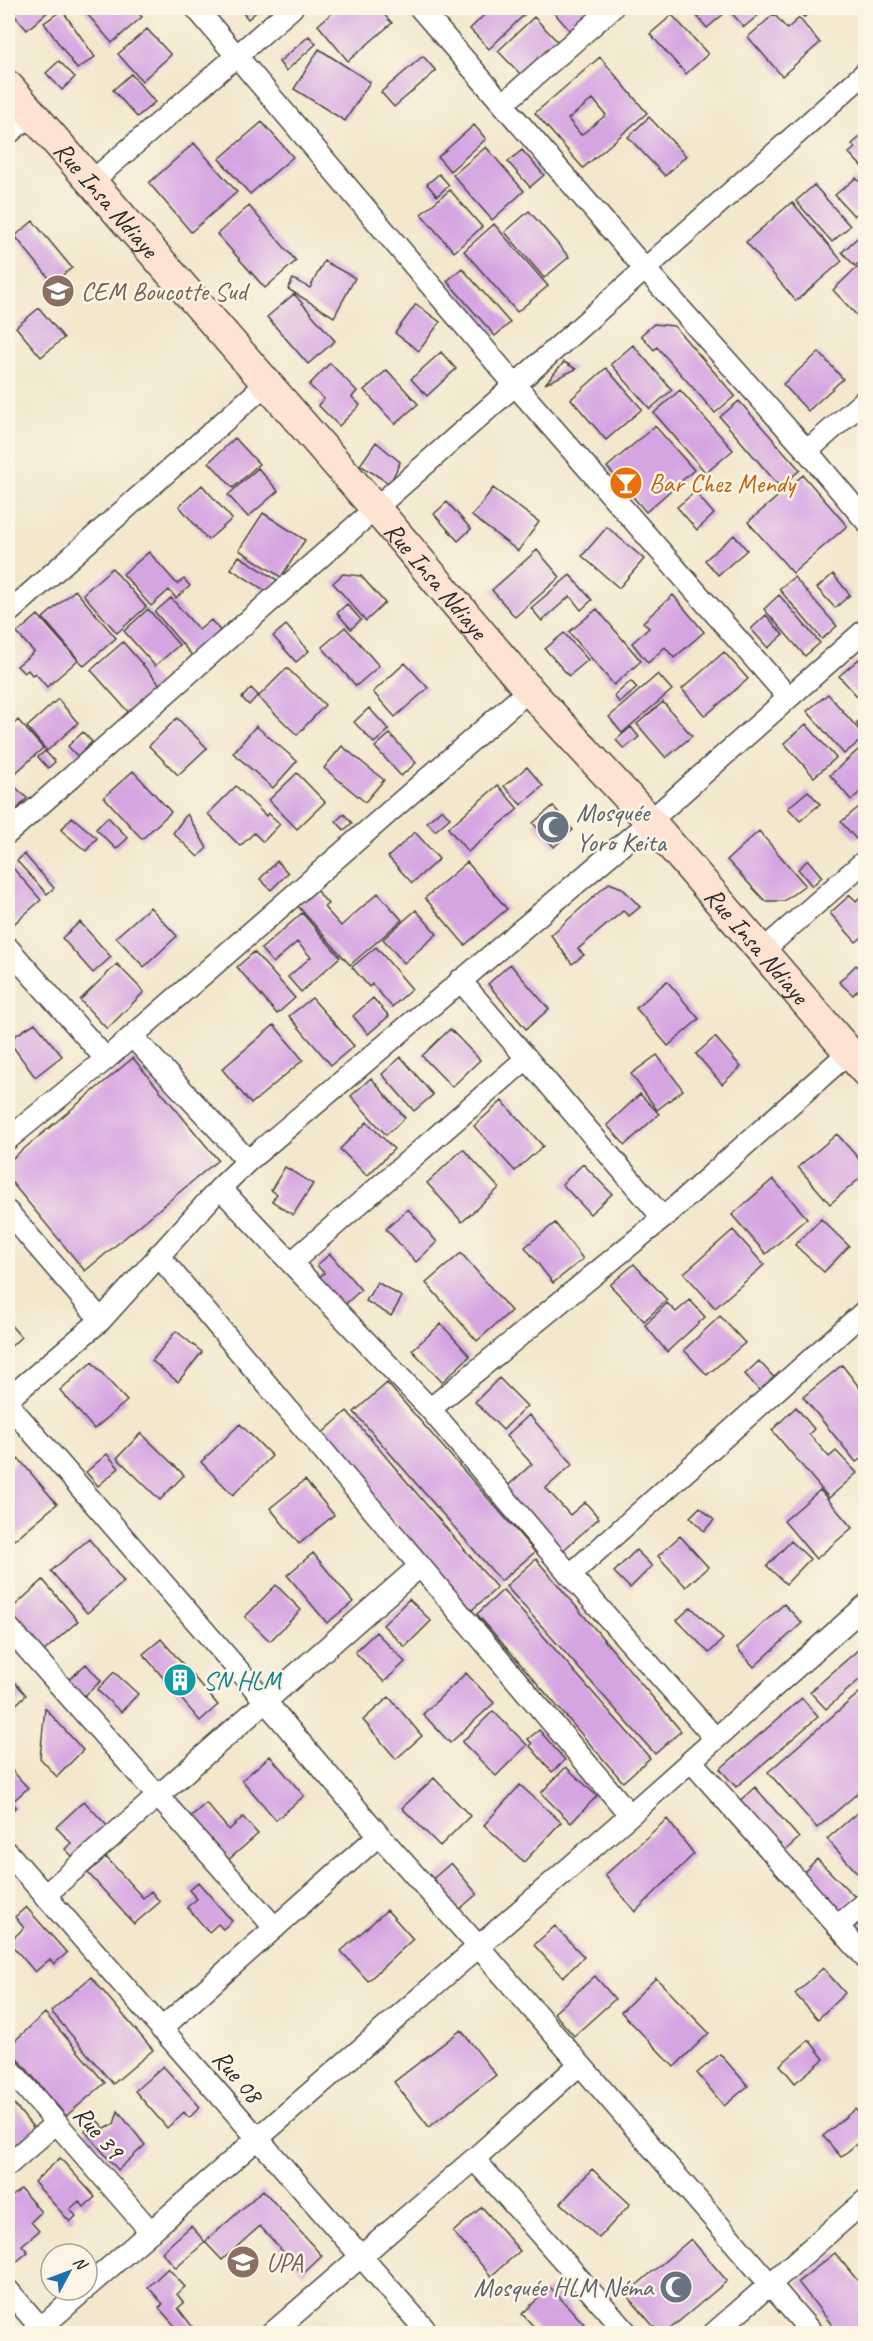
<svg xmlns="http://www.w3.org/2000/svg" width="873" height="2341" viewBox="0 0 873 2341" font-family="Caveat,sans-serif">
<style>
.building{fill:#d5a5e2;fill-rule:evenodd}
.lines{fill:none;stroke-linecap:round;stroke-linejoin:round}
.street-casing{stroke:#494743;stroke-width:24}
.secondary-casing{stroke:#494743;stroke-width:33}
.street{stroke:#fff;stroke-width:21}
.secondary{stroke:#fee3d2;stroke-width:30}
.labels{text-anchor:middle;stroke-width:5;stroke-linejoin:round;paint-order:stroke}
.street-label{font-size:26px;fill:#2b2b2b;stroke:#fcf5e5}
.education-label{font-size:26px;fill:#785e54;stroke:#fcf5e5;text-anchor:start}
.food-label{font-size:26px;fill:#c56008;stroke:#fcf5e5;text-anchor:start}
.worship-label{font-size:26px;fill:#5b616d;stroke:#fcf5e5;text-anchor:start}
.culture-label{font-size:26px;fill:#0d838f;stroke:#fcf5e5;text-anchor:start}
</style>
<rect width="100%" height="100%" fill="#fcf5e5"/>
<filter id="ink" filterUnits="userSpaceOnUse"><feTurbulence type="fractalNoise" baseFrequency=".0167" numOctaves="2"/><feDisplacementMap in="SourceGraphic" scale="12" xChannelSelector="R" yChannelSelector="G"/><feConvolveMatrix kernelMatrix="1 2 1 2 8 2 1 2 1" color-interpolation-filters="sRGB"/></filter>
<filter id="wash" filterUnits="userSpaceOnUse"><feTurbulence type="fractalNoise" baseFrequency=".008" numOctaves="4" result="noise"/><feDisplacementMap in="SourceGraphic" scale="24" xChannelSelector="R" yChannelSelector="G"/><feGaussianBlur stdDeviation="1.35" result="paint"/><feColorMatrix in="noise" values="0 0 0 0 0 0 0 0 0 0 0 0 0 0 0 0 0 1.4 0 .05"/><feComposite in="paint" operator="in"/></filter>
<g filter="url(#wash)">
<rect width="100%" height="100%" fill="#f3e7cc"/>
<g id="blocks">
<path class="building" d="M11,8H52L27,30L9,9Z
M82,8H134L142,17L112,43Z
M239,8H261L248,19Z
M338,8H378L392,23L348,61L318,25Z
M491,8H529L530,9L489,49L470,29Z
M550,8H599L571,32Z
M690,8H723L727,11L707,28Z
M727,8H767L744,27Z
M795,8H815L804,17Z
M62,10L95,57L77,69L44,23Z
M774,14L787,29L799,18L820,43L782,76L748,37Z
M672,15L708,54L686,74L650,34Z
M534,17L559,43L524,78L498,51Z
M147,29L171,55L142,81L118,54Z
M309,36L316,44L286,71L279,62Z
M319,49L370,82L345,121L294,89Z
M423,56L436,71L394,107L381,92Z
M600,57L647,113L583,168L535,113ZM593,99L606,115L581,135L568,119Z
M59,61L75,77L62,90L46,73Z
M131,74L155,102L137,117L113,90Z
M649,117L686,156L665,176L628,137Z
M262,122L293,157L250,194L219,159Z
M474,125L486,139L450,171L438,157Z
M866,132V171L849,153L855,148L852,144Z
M194,143L237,192L191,232L149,183Z
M486,147L524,191L492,220L453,175Z
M522,150L544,175L530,187L508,162Z
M439,174L449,185L437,196L427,184Z
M856,178L866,188V205L854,216L835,195Z
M814,185L850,226L832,242L796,201Z
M450,190L482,227L454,252L421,214Z
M792,202L842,261L796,301L746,242Z
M249,206L296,261L265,288L217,234Z
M529,211L569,257L544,278L505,232Z
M33,221L72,268L53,283L15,236Z
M494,224L548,286L517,312L464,251Z
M866,230V257L855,266L842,252Z
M324,261L355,278L334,317L288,289L293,279L310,288Z
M857,267L866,277V325L833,290Z
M462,268L510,323L495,336L447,281Z
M294,294L335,341L308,364L267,317Z
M416,304L440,322L419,351L395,333Z
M39,308L64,338L41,357L16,327Z
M654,324L674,326L735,396L715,413L657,347L654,350L641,335Z
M633,345L672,390L650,409L611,364Z
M441,352L456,369L427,396L411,379Z
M819,352L843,379L808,411L783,384Z
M564,362L576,369L545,384Z
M330,363L357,391L352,397L360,405L339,426L318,405L324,399L309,385Z
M606,368L642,409L606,440L571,399Z
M387,370L418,404L395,424L364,390Z
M680,390L733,450L706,473L654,413Z
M739,401L800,470L780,487L720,417Z
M655,426L694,470L646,512L607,467Z
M235,438L259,464L233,488L209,462Z
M376,442L400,462L390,484L360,465Z
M258,468L278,491L248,517L228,495Z
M803,475L847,526L793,573L748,522Z
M202,485L232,519L208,540L179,506Z
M493,488L539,522L518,551L472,516Z
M695,492L714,514L697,530L677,507Z
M447,502L471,529L458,541L434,514Z
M263,513L305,540L281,577L239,550Z
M607,527L644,559L619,588L582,556Z
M734,535L747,550L718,575L705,560Z
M537,550L560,577L515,617L492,590Z
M149,552L177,584L184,579L190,586L176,598L169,590L151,606L123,574Z
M239,556L277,580L269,593L231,569Z
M112,568L146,607L117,633L83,594Z
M343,574L361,576L385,603L366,621L333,583Z
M833,574L850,595L835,608L817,588Z
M570,575L592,600L581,610L570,596L542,621L531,608Z
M794,577L837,626L822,639L779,589Z
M75,590L116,638L84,666L43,618Z
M673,595L704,632L674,658L665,647L648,663L632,643L649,628L643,622Z
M779,595L820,643L805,656L764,609Z
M171,598L199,630L211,620L223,634L195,659L155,612Z
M347,604L361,620L351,629L337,613Z
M148,609L179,645L155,666L124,631Z
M597,609L641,661L614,685L569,632Z
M38,615L78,660L47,687L35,673L32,675L28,670L24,673L17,666L34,652L17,633Z
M766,615L783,635L768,648L751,629Z
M286,625L309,651L296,662L273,636Z
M345,627L379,666L356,686L322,647Z
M564,633L588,660L569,676L545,649Z
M123,642L162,687L131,715L91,670Z
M724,652L748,679L705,716L682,689Z
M859,659L866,667V706L839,676Z
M405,663L428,688L395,717L373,692Z
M287,668L325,705L297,735L258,697Z
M658,674L672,690L622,733L609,717Z
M631,681L637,688L620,703L614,696Z
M251,688L258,695L249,705L242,698Z
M828,694L865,737L844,754L807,711Z
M58,699L78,723L47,751L27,727Z
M663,702L692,736L666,758L637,724Z
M369,708L389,730L374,743L354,722Z
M866,715V734L856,723Z
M177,718L207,748L178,775L149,746Z
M18,720L43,748L10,778L8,775V730Z
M806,724L836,758L814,777L784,743Z
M256,726L297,761L273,788L233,753Z
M631,727L639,737L624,749L616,740Z
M83,732L92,742L77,756L68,746Z
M390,734L416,763L401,776L375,747Z
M866,743V787L851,800L830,775Z
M342,746L384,780L365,802L324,768Z
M45,751L55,762L48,768L38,757Z
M527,767L543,786L521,805L504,786Z
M133,771L171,812L142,839L104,797Z
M297,773L325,802L297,829L269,800Z
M12,784L27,798L12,815L8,811V789Z
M498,785L518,809L468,852L448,828Z
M236,786L266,816L268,813L280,824L263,842L254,833L240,846L208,814Z
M808,791L820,804L800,821L788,808Z
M866,801V831L856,839L841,822Z
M553,806L573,830L554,847L533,823Z
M442,809L450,818L435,831L427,822Z
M187,814L207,848L198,857L173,833Z
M344,814L352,823L344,830L336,821Z
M72,817L97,838L86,851L61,830Z
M108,817L128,838L116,849L96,829Z
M759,831L805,885L784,901H765L727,860Z
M415,832L439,859L412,883L388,857Z
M24,854L54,888L47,894L17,861Z
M808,860L822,877L812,886L798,869Z
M277,861L288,873L271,890L260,879Z
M467,862L507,909L465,945L425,898Z
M12,867L41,900L9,928L8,871Z
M609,883L622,888L640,907L629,916L623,911L578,949L584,955L572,964L551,935Z
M316,890L328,904L324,907L341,926L378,893L402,920L350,965L298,906Z
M850,895L856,901L861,896L866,900V934L856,942L830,913Z
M150,907L177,936L144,967L116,937Z
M416,910L437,934L404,963L383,939Z
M302,913L340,957L301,992L288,977L311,957L297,942L273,963L261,949Z
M80,922L111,957L93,973L62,938Z
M376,947L412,989L392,1007L372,984L369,987L352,967Z
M254,952L295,998L277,1014L237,967Z
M117,964L144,992L107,1029L80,1000Z
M510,964L549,1009L526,1029L488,984Z
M856,965L866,974V982L853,995L839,982Z
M667,981L699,1019L668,1046L636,1008Z
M312,998L354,1046L331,1065L289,1016Z
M373,998L389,1016L368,1034L353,1016Z
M35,1023L62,1056L35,1077L8,1040Z
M274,1025L303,1060L251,1104L222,1069Z
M450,1029L480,1060L452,1087L422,1056Z
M715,1037L741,1067L722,1084L696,1054Z
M657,1055L683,1090L657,1110L631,1074Z
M401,1057L433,1095L414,1111L382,1074Z
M133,1058L218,1160L85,1271L8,1178V1162Z
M371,1078L405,1118L386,1135L351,1096Z
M640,1094L659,1114L625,1145L607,1125Z
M502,1101L543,1146L515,1171L474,1126Z
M367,1122L394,1149L367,1176L340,1149Z
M837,1134L866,1167V1173L830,1204L798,1167Z
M463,1149L499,1188L462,1222L427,1183Z
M583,1164L612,1194L590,1214L562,1184Z
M285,1167L313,1184L293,1215L272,1201L277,1194L271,1190Z
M773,1179L807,1218L766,1254L732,1215Z
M408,1209L437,1242L416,1262L386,1229Z
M821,1219L849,1246L824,1272L795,1245Z
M555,1223L583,1259L553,1283L525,1247Z
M733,1230L764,1265L715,1308L684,1273Z
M461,1253L511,1311L477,1341L426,1283Z
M330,1254L361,1290L341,1308L316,1280L324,1273L317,1265Z
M634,1264L667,1300L644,1321L610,1285Z
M377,1282L402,1297L391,1316L366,1301Z
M690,1300L705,1317L667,1352L645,1325L667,1303L676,1312Z
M720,1316L745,1343L707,1375L684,1350Z
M8,1322L21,1337L8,1349Z
M441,1324L470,1356L442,1382L412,1350Z
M176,1331L202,1352L178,1382L152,1361Z
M759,1361L780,1384L766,1398L745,1374Z
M92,1362L127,1401L94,1429L60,1390Z
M842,1365L866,1396V1455L856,1462L803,1397Z
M499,1378L527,1406L503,1430L475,1402Z
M387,1383L535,1552L501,1581L354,1412Z
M796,1407L814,1429L809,1434L829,1457L836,1451L857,1473L829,1498L772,1430Z
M347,1411L497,1588L472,1610L319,1436Z
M529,1415L573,1464L546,1488L570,1515L585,1502L599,1518L559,1554L502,1491L532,1464L506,1436Z
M240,1424L272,1456L233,1495L201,1462Z
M141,1433L184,1475L160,1500L117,1458Z
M107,1454L119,1468L98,1486L86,1472Z
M19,1459L57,1504L14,1540L8,1532V1469Z
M305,1480L334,1515L299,1544L270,1508Z
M820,1490L852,1528L816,1559L784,1521Z
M700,1507L714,1520L704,1531L690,1517Z
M680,1536L708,1567L686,1587L658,1556Z
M89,1539L124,1582L87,1613L51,1571Z
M791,1541L810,1559L786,1584L767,1566Z
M636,1550L652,1566L630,1588L614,1572Z
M313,1553L353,1602L327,1623L287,1575Z
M536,1559L681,1731L655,1754L506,1586Z
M43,1580L78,1621L43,1652L8,1612Z
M276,1585L301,1610L270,1641L245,1617Z
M503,1590L650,1758L623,1782L477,1614Z
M409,1599L431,1621L405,1647L383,1625Z
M784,1604L802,1623L754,1667L737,1648Z
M691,1607L723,1639L709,1653L677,1620Z
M376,1632L405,1662L384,1682L355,1652Z
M161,1639L218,1705L200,1721L143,1654Z
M866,1643V1674L826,1709L810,1692Z
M86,1664L101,1681L81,1699L66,1682Z
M114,1672L138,1694L121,1712L97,1690Z
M466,1673L494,1703L450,1743L423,1714Z
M8,1674L26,1695L8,1712Z
M866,1687V1786L817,1828L768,1772Z
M389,1697L422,1736L396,1759L363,1720Z
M802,1698L818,1717L736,1787L720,1769Z
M45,1708L83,1750L57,1777L40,1758Z
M493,1711L527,1745L496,1776L462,1742Z
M539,1730L565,1760L552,1772L530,1746L532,1744L528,1739Z
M270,1756L304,1796L276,1820L242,1780Z
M8,1766L28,1788L12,1802L16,1807L8,1814Z
M566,1767L597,1796L571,1823L541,1793Z
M434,1778L470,1816L440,1846L402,1808Z
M520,1785L561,1822L524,1862L484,1825Z
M755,1787L799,1838L780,1855L736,1804Z
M84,1801L110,1829L77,1861L65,1849L71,1843L56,1827Z
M206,1803L229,1830L243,1817L258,1834L226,1862L188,1819Z
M866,1805V1871L860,1876L827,1839Z
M667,1819L694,1854L635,1912L605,1875Z
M106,1857L143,1898L151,1891L160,1902L134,1924L88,1873Z
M817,1859L855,1897L839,1912L802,1874Z
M451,1863L477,1894L454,1914L428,1883Z
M198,1882L232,1921L223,1929L218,1924L209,1932L187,1907L197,1899L189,1890Z
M26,1907L67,1953L54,1964L50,1959L35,1972L9,1942L24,1928L15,1917Z
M387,1910L413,1939L368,1981L341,1951Z
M866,1918V1944L852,1929Z
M555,1926L584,1957L563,1977L534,1945Z
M823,1968L845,1993L818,2019L795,1994Z
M595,1976L615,1999L574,2036L554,2013Z
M91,1977L153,2050L113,2084L51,2011Z
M656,1978L709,2033L674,2067L621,2012Z
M45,2013L105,2083L66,2116L8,2047Z
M461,2030L496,2075L429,2127L394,2082Z
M809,2040L824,2059L795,2083L780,2065Z
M720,2054L748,2086L724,2106L697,2073Z
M163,2066L200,2107L189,2118L184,2112L167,2128L135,2091Z
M8,2097L37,2132L8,2157Z
M855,2109L866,2121V2136L841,2157L823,2136Z
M118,2111L145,2145L118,2170L85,2131L97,2120L105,2129L114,2124Z
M60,2158L95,2197L84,2207L79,2201L70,2209L76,2216L70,2222L34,2182Z
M592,2169L630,2204L599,2238L561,2203Z
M21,2189L41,2212L31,2222L39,2231L22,2245L28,2252L15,2263L8,2254V2195L10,2198Z
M263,2190L322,2256L303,2274L260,2226L222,2260L205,2242Z
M482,2207L520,2251L491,2276L453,2232Z
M191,2226L205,2242L176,2268L162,2252Z
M691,2239L727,2281L664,2334H660L626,2294Z
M835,2253L866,2291V2334H839L798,2282Z
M168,2268L185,2287L177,2294L184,2303L178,2308L198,2334H182L159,2308L163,2304L148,2287Z
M550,2287L584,2324L574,2334H541L522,2314Z"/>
</g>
</g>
<g filter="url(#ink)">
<use href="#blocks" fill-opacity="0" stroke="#494743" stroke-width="1.5"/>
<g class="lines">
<g class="street-casing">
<path id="street" d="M196,8L515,385L788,697
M420,8L645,269L807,451L866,521
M503,104L612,8
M8,134L32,114
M91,182L292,8
M807,451L866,399
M8,613L266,384
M8,833L515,385L866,72
M8,948L106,1059
M761,952L866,860
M460,980L663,1218
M132,1036L248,1161
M8,1139L106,1059L529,690
M220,1188L430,1409L570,1575L715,1738
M8,1212L101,1320
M158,1255L630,1815
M291,1263L527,1058
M8,1399L101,1320L220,1188L248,1161L650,821L866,629
M8,1404L266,1702L379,1835L478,1946L813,2334
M430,1409L663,1218L848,1053
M570,1575L866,1310
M8,1627L275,1928
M691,1761L866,1958
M8,1853L429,2334
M44,1896L420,1566
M838,1926L866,1902
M161,2029L379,1835
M8,2067L151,2232
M474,2159L628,2334
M8,2165L56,2123
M87,2287L630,1815L866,1605
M8,2290L46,2334
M34,2334L84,2290
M271,2334L474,2159L579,2065
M713,2334L866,2200"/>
</g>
<g class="secondary-casing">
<g id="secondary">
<path id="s1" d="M8,86L376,509L529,690L650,821L866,1072"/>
</g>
</g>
<use href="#street" class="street"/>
<use href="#secondary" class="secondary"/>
</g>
</g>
<defs>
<g id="school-disc" transform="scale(1.725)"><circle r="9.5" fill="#8d6e63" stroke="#fcf5e5"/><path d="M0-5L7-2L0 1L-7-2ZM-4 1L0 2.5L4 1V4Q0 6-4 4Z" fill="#fff"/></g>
<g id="bar-disc" transform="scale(1.725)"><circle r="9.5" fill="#e8710a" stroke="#fcf5e5"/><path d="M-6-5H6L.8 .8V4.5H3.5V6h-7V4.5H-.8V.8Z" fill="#fff"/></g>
<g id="mosque-disc" transform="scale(1.725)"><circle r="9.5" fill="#6b7280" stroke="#fcf5e5"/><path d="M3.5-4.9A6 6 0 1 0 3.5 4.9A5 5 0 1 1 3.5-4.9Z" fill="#fff"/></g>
<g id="building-disc" transform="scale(1.725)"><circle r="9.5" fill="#0f9aa8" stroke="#fcf5e5"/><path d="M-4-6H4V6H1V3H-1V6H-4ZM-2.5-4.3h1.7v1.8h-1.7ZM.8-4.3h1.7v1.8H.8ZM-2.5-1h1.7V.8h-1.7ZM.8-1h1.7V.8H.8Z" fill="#fff"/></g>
</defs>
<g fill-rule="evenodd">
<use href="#school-disc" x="58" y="291"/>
<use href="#bar-disc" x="626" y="483"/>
<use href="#mosque-disc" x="553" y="827"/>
<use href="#building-disc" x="180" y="1680"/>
<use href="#school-disc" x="243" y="2262"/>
<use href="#mosque-disc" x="676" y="2287"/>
</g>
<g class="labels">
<g class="street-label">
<text dy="9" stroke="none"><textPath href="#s1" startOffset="150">Rue Insa Ndiaye</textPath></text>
<text dy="9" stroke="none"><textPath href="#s1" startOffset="654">Rue Insa Ndiaye</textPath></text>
<text dy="9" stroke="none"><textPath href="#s1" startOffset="1140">Rue Insa Ndiaye</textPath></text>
<text transform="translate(238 2076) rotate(49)" y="9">Rue 08</text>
<text transform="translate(99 2132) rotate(49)" y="9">Rue 39</text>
</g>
<g class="education-label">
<text x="81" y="300">CEM Boucotte Sud</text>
<text x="266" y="2271">UPA</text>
</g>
<g class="food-label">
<text x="649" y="492">Bar Chez Mendy</text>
</g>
<g class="worship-label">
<text x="576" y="821">Mosquée<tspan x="576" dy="30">Yoro Keita</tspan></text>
<text x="653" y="2296" text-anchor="end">Mosquée HLM Néma</text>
</g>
<g class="culture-label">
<text x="203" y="1689">SN HLM</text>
</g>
</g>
<rect width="873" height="2341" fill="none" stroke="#fcf5e5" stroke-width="30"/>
<g transform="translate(69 2272) rotate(49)"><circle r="28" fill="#fcf5e5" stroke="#a8a49b" stroke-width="1.5"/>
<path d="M0-4.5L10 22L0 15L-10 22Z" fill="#1f6fb2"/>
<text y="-9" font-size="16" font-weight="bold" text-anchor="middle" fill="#2b2b2b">N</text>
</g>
</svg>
